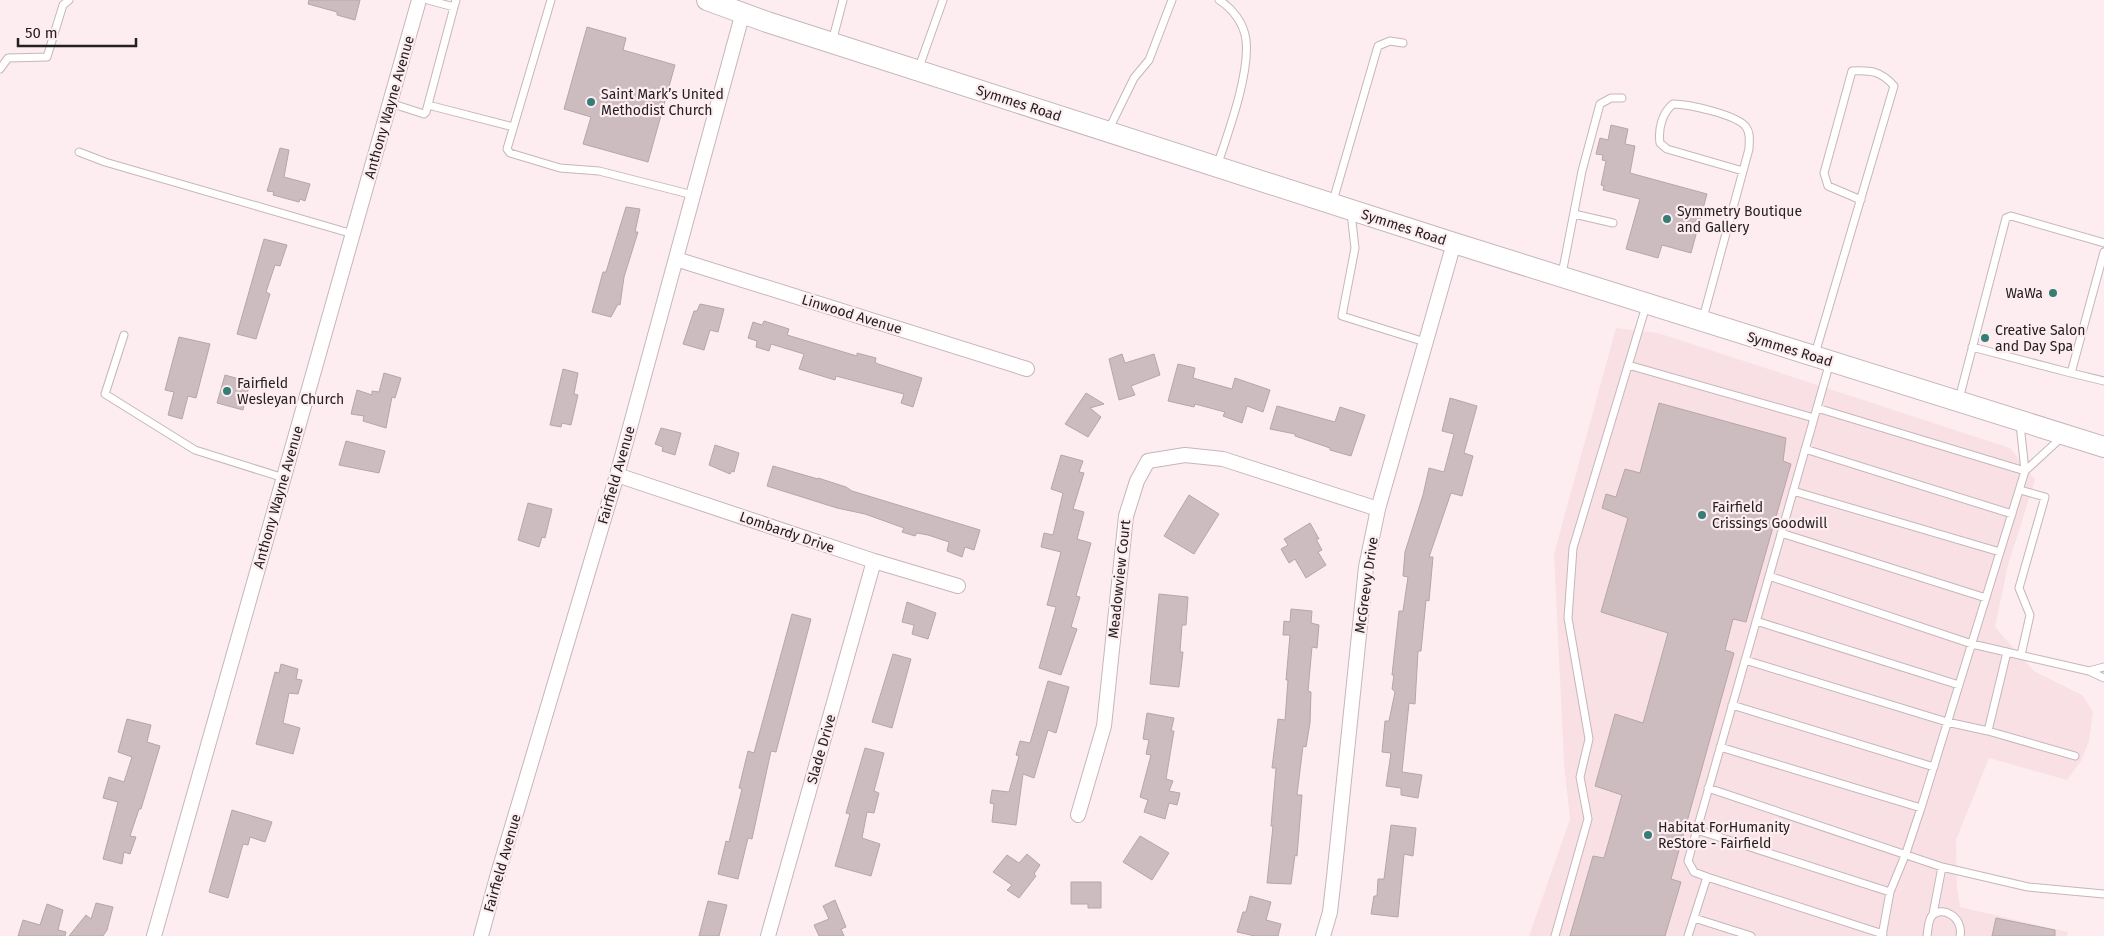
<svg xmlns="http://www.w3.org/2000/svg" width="2104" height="936" viewBox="0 0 2104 936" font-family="'Fira Sans',sans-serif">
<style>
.built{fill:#f9e0e4}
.building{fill:#ccbcbf;stroke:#b5a6a8}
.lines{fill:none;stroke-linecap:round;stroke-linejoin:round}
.lane-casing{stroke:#c6b6b9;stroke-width:9}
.street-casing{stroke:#c6b6b9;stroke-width:16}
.secondary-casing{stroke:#c6b6b9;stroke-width:22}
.lane{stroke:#fff;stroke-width:7}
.street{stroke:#fff;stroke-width:14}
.secondary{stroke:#fff;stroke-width:20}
.poi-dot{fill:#357d76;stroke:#fdedf0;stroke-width:2}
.labels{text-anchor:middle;stroke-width:4.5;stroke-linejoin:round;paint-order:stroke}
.poi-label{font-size:14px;fill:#252021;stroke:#fdedf0;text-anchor:start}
.street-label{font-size:14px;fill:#252021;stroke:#fdedf0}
</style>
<rect width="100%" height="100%" fill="#fdedf0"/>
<path class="built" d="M1616,328L1658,333L2010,448L2035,480L2008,565L1995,627L2034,671L2082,695L2093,712L2089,741L2081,761L2067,780L1989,758L1956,840L1957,887L1960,907L2068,932L2067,936H1529L1570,819L1564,763L1554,554Z"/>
<path class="building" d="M309,0H360L355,20L337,15V12L308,4Z
M587,27L626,38L623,50L675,65L648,162L583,144L591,117L564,109Z
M1611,125L1628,129L1625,144L1635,146L1630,173L1707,194L1691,253L1662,245L1658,258L1626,249L1640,199L1603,190L1604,186L1601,185L1606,161L1602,160L1603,155L1596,154L1600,138L1608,140Z
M280,148L289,150L284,177L310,184L305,201L300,199L299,202L273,195L274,192L267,191Z
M626,207L640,209L635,232H638L624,277L620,305L618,304L611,317L592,312L603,272H606Z
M264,239L287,245L280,266L275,265L266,292L270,294L256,339L237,334Z
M700,304L724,309L718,332L710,330L704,350L683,344L694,311H697Z
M764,321L789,329L787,335L857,356V353L876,358L875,362L878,364L922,378L913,407L901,403L904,394L836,376L835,380L799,369L804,354L771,344L769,351L756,347L757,341L748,338L753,322L762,325Z
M179,337L210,344L196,398L188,396L182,419L168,415L174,392L165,390Z
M1122,354L1125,363L1154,354L1160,375L1131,386L1135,395L1119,400L1109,359Z
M1178,364L1195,368L1193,378L1232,389L1235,378L1270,390L1263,412L1247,406L1242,423L1223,416L1225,412L1195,404L1194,407L1168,401Z
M563,369L578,373L574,394L578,395L571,425L562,423L561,427L550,425Z
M384,373L401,378L395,398L392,397L386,428L363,421L364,416L351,414L357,390L372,395V391L379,392Z
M225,375L250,382L243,410L217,403Z
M1086,393L1104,404L1090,408L1101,417L1088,437L1065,424Z
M1450,398L1477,406L1464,453L1473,456L1462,496L1451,493L1429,557H1433L1429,601L1426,600L1421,651H1418L1415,704L1409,703L1402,772L1422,775L1418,798L1401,795V788L1386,786L1391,753L1382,752L1385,721H1389L1395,692L1392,689L1394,675H1392L1399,611H1403L1408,577L1403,576L1405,552L1423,495L1429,468L1444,472L1454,434L1442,431Z
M1659,403L1786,438L1783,461L1791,464L1746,622L1733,619L1725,650L1734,653L1671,879L1681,882L1665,936H1570L1593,856L1604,858L1622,795L1595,786L1615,714L1643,723L1668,633L1601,612L1628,518L1602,508L1606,494L1616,497L1625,469L1640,473Z
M1277,406L1335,422L1340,407L1365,415L1351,456L1330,450V448L1295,436V434L1270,429Z
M661,428L681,433L675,455L662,451L663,447L655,444Z
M346,441L385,451L379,473L339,465Z
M715,445L739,453L734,472L732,471L730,474L709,465Z
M1061,455L1083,461L1079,472L1084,473L1073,509L1084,512L1077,539L1091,543L1076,596L1080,597L1071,627L1077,629L1061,675L1039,668L1056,607L1047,605L1061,552L1041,547L1044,533L1053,535L1063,493L1051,489Z
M773,466L818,479V478L846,487L852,491L980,530L974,550L965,547L962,557L947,551L949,542L928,535L917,533L915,536L902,532L904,528L865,514L837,508L767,486Z
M1189,495L1219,514L1194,554L1164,536Z
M528,503L552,509L545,538L542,537L539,547L518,540Z
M1310,523L1319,539H1316L1322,550L1318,552L1326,565L1306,578L1295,559L1289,563L1281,549L1288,545L1284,539Z
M1159,594L1188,597L1186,625H1182L1180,652H1183L1179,687L1150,684Z
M907,602L936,613L928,639L912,634L914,625L902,622Z
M1291,609L1312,611L1311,623L1319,625L1317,648L1312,647L1308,691L1311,692L1310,723L1306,747L1303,746L1297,795H1302L1297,856L1295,855L1291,884L1267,883L1273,826H1271L1276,768H1272L1278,719L1285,720L1288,680H1286L1290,635H1283L1284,621L1290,622Z
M792,614L811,619L776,752L771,751L752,839L748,838L738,879L718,874L726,841L729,842L742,789L739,788L748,751L754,753Z
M893,654L911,659L892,728L872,722Z
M281,664L298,669L296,679L302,680L298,694L289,693L283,723L300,728L293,754L256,744L275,672L279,673Z
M1048,681L1069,687L1056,733L1048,730L1034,778L1023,774L1016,825L992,822L994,804L990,803L992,790L1009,792L1019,756L1016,755L1020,741L1030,743Z
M1147,713L1174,718L1171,731H1174L1166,779L1173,781L1169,791L1180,793L1177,805L1169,803L1165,819L1144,812L1148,800L1140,797L1151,755L1146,754L1149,740L1143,739Z
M127,719L151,725L147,742L160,746L141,809H139L130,836L136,837L130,854L124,852L122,864L103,859L118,802L103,798L109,777L124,782L132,757L118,752Z
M865,748L884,753L874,791L879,793L874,813L867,812L862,838L880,844L871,876L835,866L850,814L846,813Z
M232,810L272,822L265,842L250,837L248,845L243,844L228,898L209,892Z
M1391,825L1416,828L1413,856L1404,854L1398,917L1371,914L1374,896H1377L1378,879H1384Z
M1140,836L1169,853L1152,880L1123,862Z
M1027,854L1040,865L1034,874L1036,876L1019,898L1007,890L1012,885L993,872L1007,855L1019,863Z
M1071,882H1101V908H1088V904H1071Z
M1250,896L1271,902L1266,920L1281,924L1278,936H1255L1237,932L1243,912H1246Z
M835,900L846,927L841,929L844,936H819L814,925L829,919L823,906Z
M708,901L727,905L719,936H699Z
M96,903L113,907L107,930L103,936H69L86,915L91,919Z
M47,904L63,910L58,930L66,932L65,936H18L23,920L40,925Z
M1996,918L2055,930V936H1992Z"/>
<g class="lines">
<g class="lane-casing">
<path id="lane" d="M428,0L454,7L456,0
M551,0L507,149L510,153L560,168L599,171L693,195
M832,42L843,0
M0,69L8,58L47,57L63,5L69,0
M918,70L943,0
M390,103L424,114L426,112L454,7
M428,105L513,127
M1109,129L1134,78L1149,60L1172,0
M79,152L105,162L353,234
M1217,166C1228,133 1250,74 1246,40C1244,23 1232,8 1219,0
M1333,201L1378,46L1390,41L1403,43
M1351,213L1355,248L1342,316L1425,342
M1574,214L1613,223
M1562,274L1582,171L1600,104L1611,98H1622
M1703,318L1749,149C1749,141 1751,134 1746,127C1738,115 1688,104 1673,104C1662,113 1658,129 1660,143L1667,149L1743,171
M124,335L105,394L195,450L284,478
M1972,347L2071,373L2104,252
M1815,354L1894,86C1881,71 1871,70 1852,71L1824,173L1828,186L1861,200
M1628,365L1814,418
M2071,373L2104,381
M1959,399L2006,218L2011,216L2104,243
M1817,408L2025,471
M1805,449L2012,514
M2025,471L2062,437
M2020,490L2045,497L2019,588L2030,615L2021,655
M1793,491L2000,552
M1781,533L1986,598
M1769,576L1972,644L2089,671L2104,678
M1756,621L1959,685
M1745,660L1947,722L1988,731L2075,756
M2089,671L2104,667
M1732,705L1934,767
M1988,731L2007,652
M1720,747L1921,808
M1708,788L1942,867L2028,887L2104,894
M1697,830L1890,892
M1707,877L1883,934
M1933,914L1942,867
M1694,918L1751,936
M1555,936L1588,819L1580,777L1589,739L1568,618L1573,548L1646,306
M1688,936L1707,877L1694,872L1688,861L1830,362
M1882,936L1890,892L1906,853L1921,808L2025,471L2020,424
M1927,936C1928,930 1928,922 1931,917C1941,904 1964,917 1960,936"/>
</g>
<g class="street-casing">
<path id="street" d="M676,259L1027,369
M617,475L874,561L958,586
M1078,815L1104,726L1126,516L1137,481L1148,461L1185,455L1223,459L1378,509
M154,936L419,0
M481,936L497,877L617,475L743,12
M768,936L874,561
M1323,936L1330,912L1334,877L1366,567L1378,509L1454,243"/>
</g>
<g class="secondary-casing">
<path id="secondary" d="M707,0L767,22L1454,243L2104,447"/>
</g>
<use href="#lane" class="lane"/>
<use href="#street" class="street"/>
<use href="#secondary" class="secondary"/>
</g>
<g class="poi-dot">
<circle cx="591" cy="102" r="5"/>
<circle cx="1667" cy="219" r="5"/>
<circle cx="2053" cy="293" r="5"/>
<circle cx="1985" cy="338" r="5"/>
<circle cx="227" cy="391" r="5"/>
<circle cx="1702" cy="515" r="5"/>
<circle cx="1648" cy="835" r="5"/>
</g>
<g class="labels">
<g class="poi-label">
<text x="601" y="99">Saint Mark’s United<tspan x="601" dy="16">Methodist Church</tspan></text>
<text x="1677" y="216">Symmetry Boutique<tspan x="1677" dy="16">and Gallery</tspan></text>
<text x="2043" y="298" text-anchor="end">WaWa</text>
<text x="1995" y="335">Creative Salon<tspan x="1995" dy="16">and Day Spa</tspan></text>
<text x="237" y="388">Fairfield<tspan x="237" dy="16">Wesleyan Church</tspan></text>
<text x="1712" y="512">Fairfield<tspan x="1712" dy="16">Crissings Goodwill</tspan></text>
<text x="1658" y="832">Habitat ForHumanity<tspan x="1658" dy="16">ReStore - Fairfield</tspan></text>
</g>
<g class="street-label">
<text transform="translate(1019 103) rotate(18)" y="5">Symmes Road</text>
<text transform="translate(389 107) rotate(-74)" y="5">Anthony Wayne Avenue</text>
<text transform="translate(1404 227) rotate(18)" y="5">Symmes Road</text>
<text transform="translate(852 314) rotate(17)" y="5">Linwood Avenue</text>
<text transform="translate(1790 349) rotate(17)" y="5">Symmes Road</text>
<text transform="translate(616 475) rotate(-74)" y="5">Fairfield Avenue</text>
<text transform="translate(278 497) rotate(-74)" y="5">Anthony Wayne Avenue</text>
<text transform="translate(787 532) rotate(19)" y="5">Lombardy Drive</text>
<text transform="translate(1119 579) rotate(-84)" y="5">Meadowview Court</text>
<text transform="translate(1366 585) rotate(-82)" y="5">McGreevy Drive</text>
<text transform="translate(821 749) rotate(-74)" y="5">Slade Drive</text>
<text transform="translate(502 863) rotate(-74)" y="5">Fairfield Avenue</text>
</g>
</g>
<path d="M18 38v8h118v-8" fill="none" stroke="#252021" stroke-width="2.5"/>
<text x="25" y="38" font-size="15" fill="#252021" stroke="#fdedf0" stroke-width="4" paint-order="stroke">50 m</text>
</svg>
